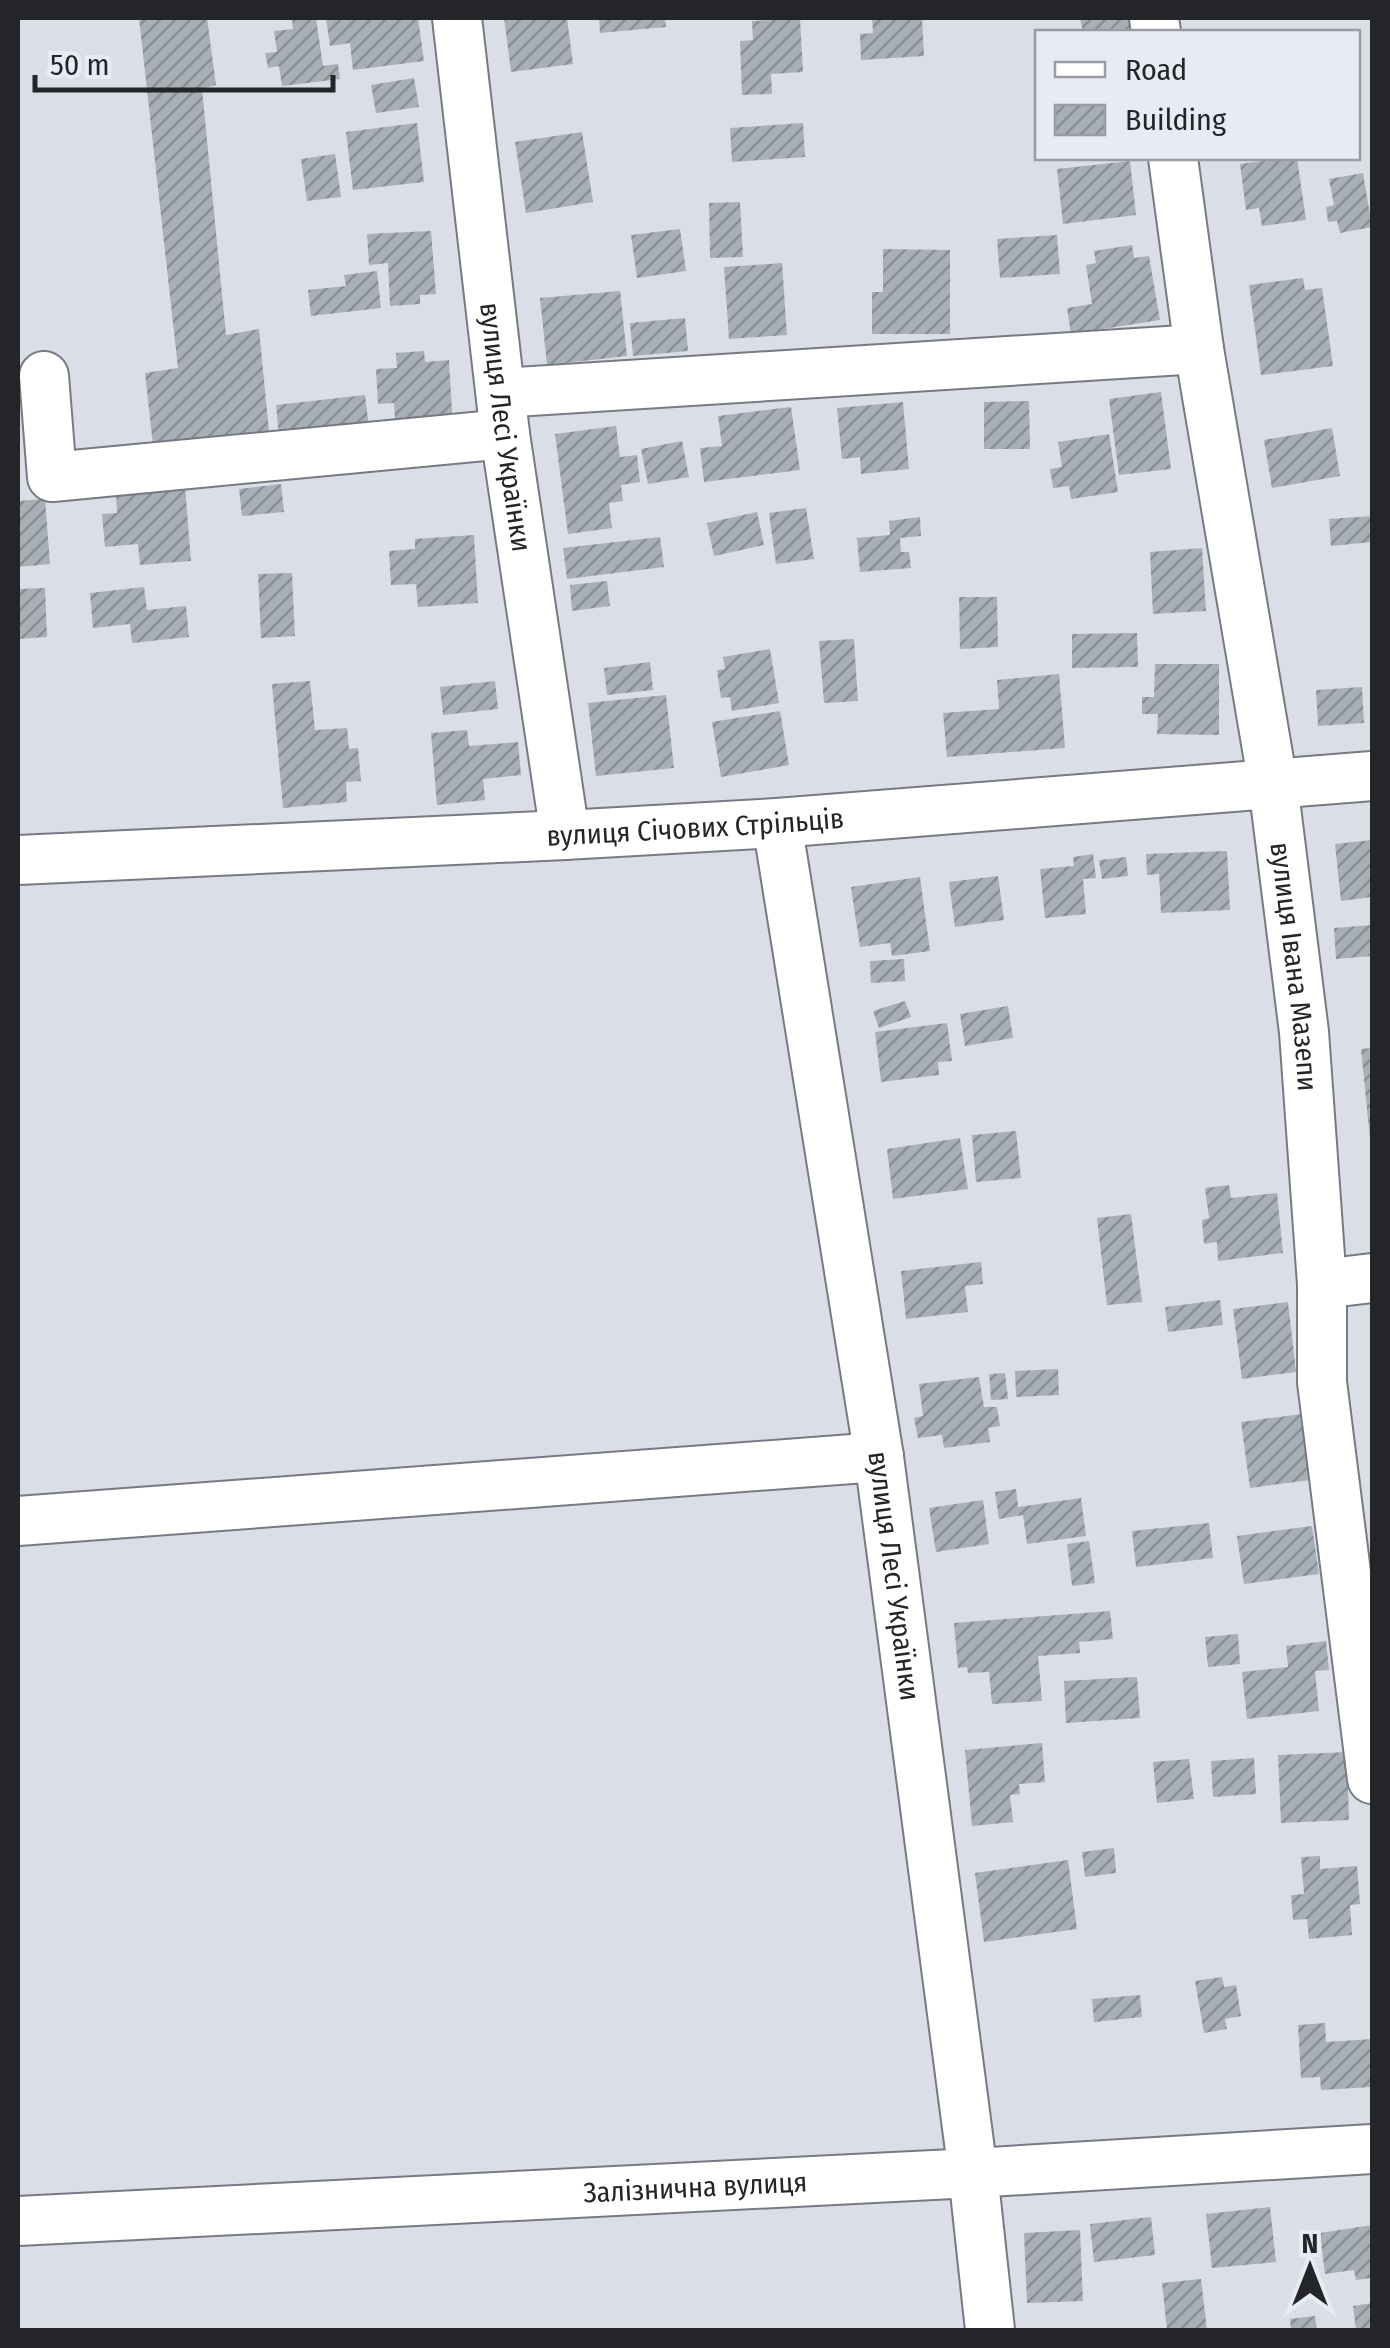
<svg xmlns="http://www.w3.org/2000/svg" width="1390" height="2348" viewBox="0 0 1390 2348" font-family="'Fira Sans Condensed',sans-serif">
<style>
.building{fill:url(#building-hatch)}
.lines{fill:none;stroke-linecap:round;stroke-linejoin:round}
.street-casing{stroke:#777a82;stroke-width:52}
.street{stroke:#fff;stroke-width:48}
.labels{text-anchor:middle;stroke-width:8;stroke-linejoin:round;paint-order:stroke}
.street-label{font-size:28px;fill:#232528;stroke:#e8ebf4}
</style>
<defs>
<pattern id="building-hatch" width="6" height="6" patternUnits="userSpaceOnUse" patternTransform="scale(2.5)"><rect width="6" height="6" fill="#a8b0b6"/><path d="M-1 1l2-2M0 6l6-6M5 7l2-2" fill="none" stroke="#888f94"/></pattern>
</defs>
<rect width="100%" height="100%" fill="#dbdee7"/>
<path class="building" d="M139,18H207L216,85L202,89L226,335L259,329L271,452L155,463L145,373L178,368Z
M292,18H316L323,66L338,64L340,79L282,86L279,66L268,68L265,53L277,52L274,31L293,29Z
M326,18H418L424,61L353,70L350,43L330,46Z
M504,18H567L573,64L511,72Z
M599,18H665L666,27L600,33Z
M872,18H922L924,56L861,60L860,34L873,33Z
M1080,18H1134L1137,31L1083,32Z
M800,19L803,72L771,74L772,94L742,95L740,41L753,40L752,21Z
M414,78L419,107L376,113L371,85Z
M417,123L424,182L353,190L346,132Z
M803,123L805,157L732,162L730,128Z
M582,132L593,202L526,213L515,142Z
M335,154L341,197L307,201L301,159Z
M1286,158H1297L1306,220L1262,226L1259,208L1246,210L1240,164Z
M1130,161L1136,215L1063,224L1057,169Z
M1363,173L1372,227L1340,233L1337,221L1328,222L1326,207L1334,205L1329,179Z
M740,202L743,257L710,258L709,203Z
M680,229L686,271L637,278L631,235Z
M431,231L436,294L420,295V304L390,306L388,263L369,265L367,234Z
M1057,235L1060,274L1000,278L997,239Z
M1132,245L1134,258L1149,256L1160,320L1071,334L1067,308L1092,304L1086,265L1096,263L1094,251Z
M883,249L950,250V334H872V292H883Z
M782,263L787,335L729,339L724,267Z
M377,271L381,308L311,316L308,290L346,286L344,275Z
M1303,278L1305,290L1322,288L1333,366L1261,375L1249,285Z
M620,291L627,356L547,365L540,298Z
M685,318L688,351L633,356L630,323Z
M424,351L425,362L449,360L453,428L396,432L394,403L378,404L376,369L397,368L396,353Z
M1161,392L1171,469L1119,475L1109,399Z
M365,395L370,436L280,446L276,405Z
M1029,401L1030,449H984V402Z
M903,402L909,469L861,474L860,457L842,459L837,408Z
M791,407L800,470L704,482L700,448L722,446L718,416Z
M616,426L620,457L637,455L640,482L621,485L623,501L609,503L612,528L568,534L555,434Z
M1332,428L1340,476L1272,488L1264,440Z
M1109,434L1118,492L1071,499L1069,486L1053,488L1050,469L1062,467L1058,442Z
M682,441L689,477L648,484L641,449Z
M281,484L284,512L242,516L239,489Z
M185,486L191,561L140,565L138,544L105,547L102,514L117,513L116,492Z
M45,499L50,564L18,567V501Z
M806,508L814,559L776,564L769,513Z
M757,512L764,545L714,556L707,523Z
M1372,516V542L1331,546L1329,519Z
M920,517L921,536L900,538L901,552H909L911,568L860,572L857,538L890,535L889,521Z
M474,535L478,603L418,607L416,584L391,585L389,551L415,549V539Z
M660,537L664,567L567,579L563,548Z
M1202,548L1206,611L1153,614L1150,552Z
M292,573L295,636L261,638L258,574Z
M607,581L610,606L572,611L570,585Z
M144,587L147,610L186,606L189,637L132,643L130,624L93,628L90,593Z
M45,588L47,637L18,639V589Z
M959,597H997L998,647L960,649Z
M1137,633L1138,667L1072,668V634Z
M854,639L858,701L824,703L819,641Z
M770,649L779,703L732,711L730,697L721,698L717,670L725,669L723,657Z
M650,662L653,690L607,695L604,668Z
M1155,664H1219V735L1157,734L1158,714H1142V697H1154Z
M1059,674L1065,748L947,757L943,713L999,709L997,680Z
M310,681L315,730L347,728L349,749L358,748L361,781L346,782L347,802L283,808L272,684Z
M495,681L498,709L443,715L440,687Z
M1362,687L1364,723L1318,726L1316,690Z
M666,695L674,768L596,776L588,703Z
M780,711L789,765L721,777L712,722Z
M467,730L469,746L518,742L521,775L483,779L485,800L437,805L431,733Z
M1372,840V897L1341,901L1335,844Z
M1227,851L1230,910L1161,913L1159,874L1147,875L1146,854Z
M1093,854L1096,878L1083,879L1086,914L1045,918L1040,869L1074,866L1073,857Z
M1126,857L1128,876L1102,879L1099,860Z
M998,876L1004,920L955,927L949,882Z
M920,877L930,951L892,956L890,943L860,947L851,887Z
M1372,925V956L1336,959L1334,928Z
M904,959L905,981L871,983L870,961Z
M905,1001L911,1017L879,1028L873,1011Z
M1008,1006L1013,1038L965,1046L960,1014Z
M947,1023L952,1061L938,1062L939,1075L881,1082L875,1032Z
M1372,1048V1139H1370L1361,1049Z
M1016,1131L1021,1178L976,1182L972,1135Z
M960,1138L968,1189L893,1199L887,1149Z
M1229,1185L1231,1198L1277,1193L1283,1253L1218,1261L1217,1242L1204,1244L1202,1220L1209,1218L1205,1188Z
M1131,1214L1142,1302L1107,1305L1097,1218Z
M981,1262L983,1284L965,1286L968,1312L906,1319L901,1271Z
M1220,1300L1223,1325L1168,1332L1165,1307Z
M1288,1302L1296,1372L1242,1379L1233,1309Z
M1058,1369L1059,1395L1016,1397L1015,1371Z
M1005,1373L1008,1399L991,1400L989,1374Z
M979,1377L984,1407H997L1000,1426L988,1428L990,1442L944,1448L942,1435L918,1438L914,1418L923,1416L919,1384Z
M1301,1414L1310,1480L1250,1488L1241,1422Z
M1016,1489L1018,1507L1081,1498L1086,1536L1027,1544L1023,1515L999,1519L995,1492Z
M983,1500L989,1544L936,1552L929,1508Z
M1209,1523L1213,1558L1136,1567L1132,1531Z
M1312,1526L1319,1574L1244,1584L1237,1536Z
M1089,1541L1095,1583L1072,1586L1067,1544Z
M1110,1611L1113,1639L1079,1642L1080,1653L1038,1656L1042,1701L992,1704L989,1672L968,1673L967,1667L958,1668L954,1623Z
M1238,1634L1240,1664L1208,1667L1205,1637Z
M1326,1641L1329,1670L1315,1671L1319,1711L1247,1719L1242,1672L1288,1667L1286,1646Z
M1137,1677L1140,1718L1066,1723L1064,1681Z
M1042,1743L1045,1782L1019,1784L1020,1794L1010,1795L1013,1822L972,1826L965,1750Z
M1347,1752L1349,1820L1281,1823L1278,1755Z
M1254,1758L1256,1794L1213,1797L1211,1761Z
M1189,1759L1194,1799L1157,1803L1153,1762Z
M1114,1848L1116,1873L1085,1877L1082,1852Z
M1320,1856V1869L1357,1866L1360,1904L1350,1905L1352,1935L1309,1939L1307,1919L1293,1920L1291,1895L1304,1894L1301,1857Z
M1068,1860L1077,1929L984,1942L975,1873Z
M1222,1977L1224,1987L1236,1985L1241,2016L1225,2019L1227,2029L1204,2033L1195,1981Z
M1140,1995L1142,2017L1094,2022L1092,1999Z
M1325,2023L1326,2042L1372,2039V2087L1321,2090L1320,2077L1301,2078L1298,2025Z
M1270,2207L1276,2262L1212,2268L1206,2214Z
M1151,2217L1155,2255L1094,2262L1090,2224Z
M1372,2225V2278L1356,2280L1354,2270L1325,2274L1320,2233Z
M1080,2230L1083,2301L1027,2303L1024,2233Z
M1201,2279L1207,2330H1167L1162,2283Z
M1372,2303V2330H1356L1353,2306Z
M1315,2316L1317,2330H1291L1290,2319Z"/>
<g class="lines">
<g class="street-casing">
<g id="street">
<path id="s1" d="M457,18L505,434L565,835"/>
<path d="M1154,18L1156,32"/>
<path id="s2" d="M1173,158L1199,349L1273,784L1304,1032L1322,1284V1382L1372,1779"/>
<path d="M44,376L52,477L505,434"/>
<path d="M501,393L1199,349"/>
<path id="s3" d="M777,823L879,1457L973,2173L990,2330"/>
<path id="s4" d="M18,860L565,835L777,823L1372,776"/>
<path d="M1322,1284L1372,1278"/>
<path d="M18,1521L879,1457"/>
<path id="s5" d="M18,2221L973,2173L1372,2149"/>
</g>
</g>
<use href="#street" class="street"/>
</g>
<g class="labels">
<g class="street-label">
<text dy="10" stroke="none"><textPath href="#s1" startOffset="412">вулиця Лесі Українки</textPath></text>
<text dy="10" stroke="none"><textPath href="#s4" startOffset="678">вулиця Січових Стрільців</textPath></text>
<text dy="10" stroke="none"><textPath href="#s2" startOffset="818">вулиця Івана Мазепи</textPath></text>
<text dy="10" stroke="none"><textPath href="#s3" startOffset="762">вулиця Лесі Українки</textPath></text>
<text dy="10" stroke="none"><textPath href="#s5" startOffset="678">Залізнична вулиця</textPath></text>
</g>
</g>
<rect width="1390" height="2348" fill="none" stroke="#232528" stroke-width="40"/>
<rect x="1035" y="30" width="325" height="130" fill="#e8ebf4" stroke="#999ca2" stroke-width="2.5"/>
<rect x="1055" y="62" width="50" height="15" fill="#ffffff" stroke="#999ca2" stroke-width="2.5"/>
<text x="1125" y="80" font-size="30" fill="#232528">Road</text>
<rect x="1055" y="105" width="50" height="30" fill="url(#building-hatch)" stroke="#999ca2" stroke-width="2.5"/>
<text x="1125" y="130" font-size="30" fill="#232528">Building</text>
<g transform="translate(1310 2268)" stroke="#e8ebf4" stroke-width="8" paint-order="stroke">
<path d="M0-8L18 38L0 25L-18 38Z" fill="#232528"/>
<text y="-15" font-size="28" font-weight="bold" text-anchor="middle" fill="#232528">N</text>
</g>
<path d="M35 75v15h298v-15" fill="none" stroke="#232528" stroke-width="5"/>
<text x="50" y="75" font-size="30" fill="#232528" stroke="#e8ebf4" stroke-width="8" paint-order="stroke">50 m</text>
</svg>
